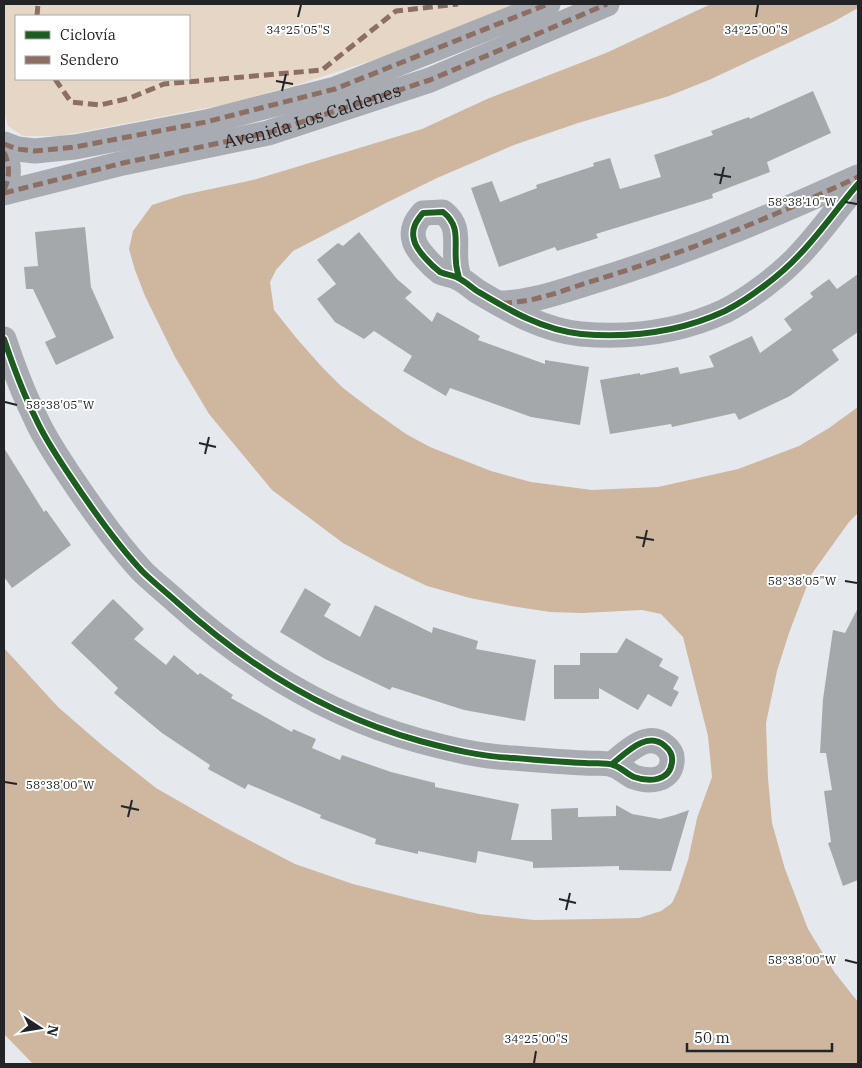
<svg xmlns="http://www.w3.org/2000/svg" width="862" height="1068" viewBox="0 0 862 1068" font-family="'IBM Plex Serif',serif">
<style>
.green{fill:#e6d6c6;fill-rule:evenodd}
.water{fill:#ceb79e}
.building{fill:#a5a8ab}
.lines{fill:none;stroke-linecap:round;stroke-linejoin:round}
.minor{stroke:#a8acb2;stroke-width:25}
.quiet{stroke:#8d6e63;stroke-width:5;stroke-dasharray:10 5;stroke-linecap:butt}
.cycleway-casing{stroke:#fff;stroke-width:9}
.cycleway{stroke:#1b5e20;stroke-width:6}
.ticks{fill:none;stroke:#222428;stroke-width:2}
.labels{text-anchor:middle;stroke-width:4;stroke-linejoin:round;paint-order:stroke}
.street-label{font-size:18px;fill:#222428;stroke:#fff}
.ticks-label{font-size:12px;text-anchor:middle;fill:#222428;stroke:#fff;stroke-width:4;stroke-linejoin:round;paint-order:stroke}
</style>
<rect width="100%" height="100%" fill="#e5e9ee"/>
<path class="green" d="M4,4H522L383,57L296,85L227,104L60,136H23L8,126L4,111ZM16,16H189V79H16Z"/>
<path class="water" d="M711,4H858V8L833,22L709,80L669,96L578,123L514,145L437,178L386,203L293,251L276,270L270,282L274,310L298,340L322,367L343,388L372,410L406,434L430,447L491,471L531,482L592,490L658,487L738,469L799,446L829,428L858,407V513L849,522L811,575L789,633L777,671L766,723L768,778L772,823L785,869L808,929L835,973L858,1002V1064H33L4,1034V648L58,707L103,746L156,788L224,827L295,864L353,884L416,900L479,914L534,920L596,919L639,918L661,911L672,903L678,890L688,860L697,818L712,777L708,736L683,637L661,614L642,610L582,613L550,612L511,606L470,598L427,586L385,566L343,543L272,490L209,414L175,357L145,296L135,270L129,249L133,231L152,205L183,195L253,180L422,129L487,99L606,53Z"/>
<path class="building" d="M813,91L831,133L767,162L770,172L712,194L713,198L596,234L598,238L557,251L555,247L499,267L471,188L492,181L500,202L537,188L536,185L594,166L593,163L610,158L620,189L661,177L654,155L713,135L711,131L749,117L750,119Z
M85,227L91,287L114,338L56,365L45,342L56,337L33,289H26L24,267L38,266L35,232Z
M359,232L397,279L412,292L405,298L432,322L437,312L480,336L478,340L545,364V360L589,367L580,425L531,417L450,388L446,396L403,371L412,356L374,331L364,339L335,322L317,299L336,284L317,260L338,243L343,246Z
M858,274V332L832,350L839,360L790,396L739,420L735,413L672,427L671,424L610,434L600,380L640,373V375L678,367L680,374L714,367L709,356L752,336L760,353L792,330L784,319L813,297L810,293L829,279L837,289Z
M4,448L44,512L46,510L71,545L12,588L4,577Z
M305,588L331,604L324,616L360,637L375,605L432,633L433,627L478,641L476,649L536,660L525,721L464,710L392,687L390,690L325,659L280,632Z
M113,599L144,629L134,639L166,665L174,655L198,675L200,673L233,695L231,698L292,732L293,729L316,739L312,748L340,760L342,755L391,772L435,783V787L519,804L511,840H552L551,809L578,808V817L616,816V805L632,814L660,819L675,815L689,810L671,871L619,870V866L533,868V862L478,851L476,863L418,851V854L375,844L376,839L320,818L321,815L248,784L245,789L208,769L210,765L162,733L114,693L118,688L71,643Z
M858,608V880L843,886L828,843L831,842L824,791L832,790L826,753H820L823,699L833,630L845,633Z
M626,638L663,659L659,666L679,677L673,689L679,692L671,707L648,694L638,710L599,688V699H554V665H580V653H617Z"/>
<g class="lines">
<g class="minor">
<path d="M4,144L17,149L35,151L75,147L206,122L335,89L548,4"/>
<path d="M4,152C10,165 10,177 4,190"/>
<path id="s1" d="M4,193L123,163L268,133L430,80L607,4"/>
<path d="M459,278C458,273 456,267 456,262C454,242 461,226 443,212L423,213C416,221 411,229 414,240C416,250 432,266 440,272C446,275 453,275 458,278C465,281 471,287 477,291C509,310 542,330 581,334C629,338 680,332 725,311C749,299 782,274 800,254C821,232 838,207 858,184"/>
<path d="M499,303C530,303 559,292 588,283C681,255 770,217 858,177"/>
<path d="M4,339C13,366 23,393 36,419C45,439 58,458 70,476C92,509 115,542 142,571C153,582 166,592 178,603C248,666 328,716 420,741C450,749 482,757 514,758C537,760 561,762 585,763C594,764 605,762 613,765C621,767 627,774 634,777C648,782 670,782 672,762C673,755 670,750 665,746C647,730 626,753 612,764"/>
</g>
<path class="quiet" d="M37,16L38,4
M55,79L71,102L100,105L130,98L164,84L322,70L396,11L458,4
M4,144L17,149L35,151L75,147L206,122L335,89L548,4
M4,152C10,165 10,177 4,190
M4,193L123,163L268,133L430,80L607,4
M502,303C531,303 559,292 586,283C680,255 770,218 858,177"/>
<g class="cycleway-casing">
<path id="cycleway" d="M459,278C458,273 456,267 456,262C454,242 461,226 443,212L423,213C416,221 411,229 414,240C416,250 432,266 440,272C446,275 453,275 458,278C465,281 471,287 477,291C509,310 542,330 581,334C629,338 680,332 725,311C749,299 782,274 800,254C821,232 838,207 858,184
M4,339C13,366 23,393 36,419C45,439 58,458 70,476C92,509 115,542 142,571C153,582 166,592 178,603C248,666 328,716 420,741C450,749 482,757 514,758C537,760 561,762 585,763C594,764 605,762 613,765C621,767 627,774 634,777C648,782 670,782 672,762C673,755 670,750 665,746C647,730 626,753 612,764"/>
</g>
<use href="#cycleway" class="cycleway"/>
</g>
<path class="ticks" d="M298,17L301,5M756,17L758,5M276,81L293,84M282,91L286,74M714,174L731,177M720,184L724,167M845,202L857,204M5,402L17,405M199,443L216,447M205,454L209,437M636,537L654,540M643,547L647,530M845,581L857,583M5,782L17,784M121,806L139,810M128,817L132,800M559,899L576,903M566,910L570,893M845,960L857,963M534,1063L536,1051"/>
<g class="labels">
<g class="street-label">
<text dy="6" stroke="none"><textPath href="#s1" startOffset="318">Avenida Los Caldenes</textPath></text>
</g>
</g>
<g class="ticks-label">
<text x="298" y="34">34°25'05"S</text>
<text x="756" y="34">34°25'00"S</text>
<text x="802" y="206">58°38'10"W</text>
<text x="60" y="409">58°38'05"W</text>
<text x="802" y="585">58°38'05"W</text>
<text x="60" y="789">58°38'00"W</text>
<text x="802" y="964">58°38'00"W</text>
<text x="536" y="1043">34°25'00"S</text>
</g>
<rect width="862" height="1068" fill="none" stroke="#222428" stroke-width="10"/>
<rect x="15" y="15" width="175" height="65" fill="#ffffff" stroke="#a7a7a9"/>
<rect x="25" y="31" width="25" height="8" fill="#1b5e20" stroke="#a7a7a9"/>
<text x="60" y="40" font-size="15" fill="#222428">Ciclovía</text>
<rect x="25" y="56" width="25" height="8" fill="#8d6e63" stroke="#a7a7a9"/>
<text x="60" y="65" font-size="15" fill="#222428">Sendero</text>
<g transform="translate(40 1028) rotate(102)" stroke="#ffffff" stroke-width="4" paint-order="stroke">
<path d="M0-4L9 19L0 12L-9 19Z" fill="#222428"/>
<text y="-8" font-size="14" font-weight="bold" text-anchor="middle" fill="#222428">N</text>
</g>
<path d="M687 1043v8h145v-8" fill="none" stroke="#222428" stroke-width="2.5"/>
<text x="694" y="1043" font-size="15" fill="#222428" stroke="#ffffff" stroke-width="4" paint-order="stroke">50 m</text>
</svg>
